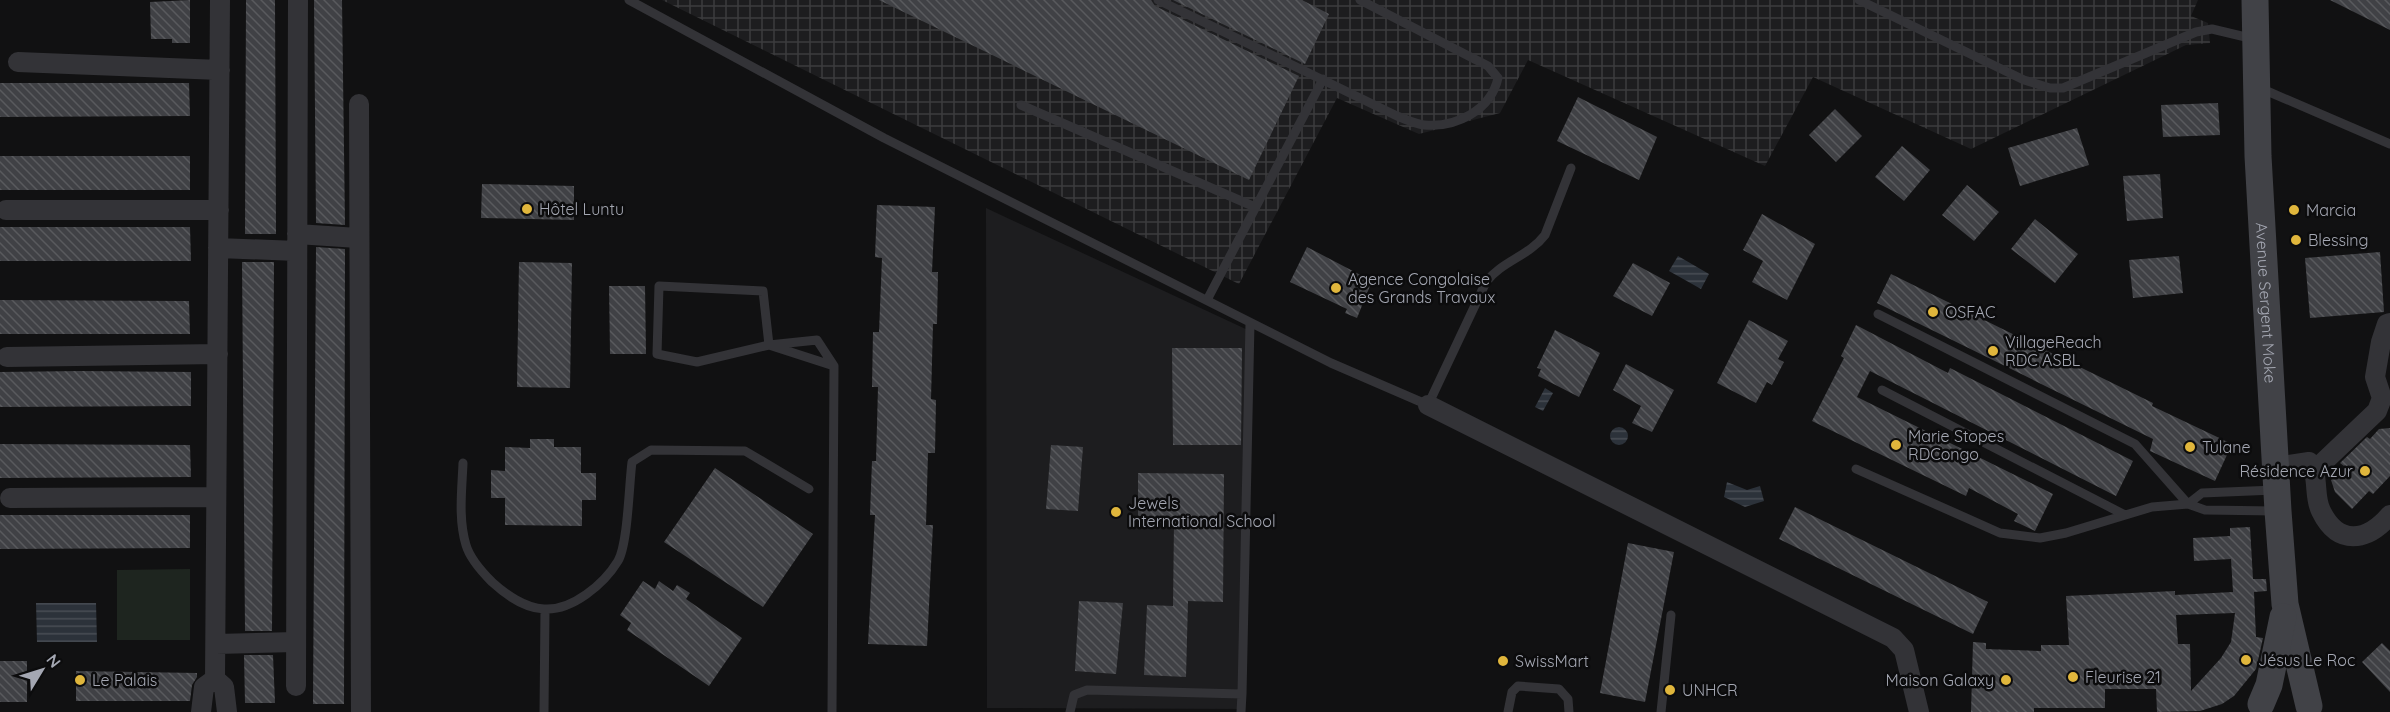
<svg xmlns="http://www.w3.org/2000/svg" width="2390" height="712" viewBox="0 0 2390 712" font-family="Quicksand,sans-serif">
<style>
.built{fill:#1d1d1f}
.industrial{fill:url(#industrial-grid)}
.pitch{fill:#1e251f}
.water{fill:url(#water-rules)}
.building{fill:url(#building-back-hatch);fill-rule:evenodd}
.lines{fill:none;stroke-linecap:round;stroke-linejoin:round}
.lane{stroke:#333337;stroke-width:9}
.street{stroke:#333337;stroke-width:20}
.secondary{stroke:#414247;stroke-width:27}
.poi-dot{fill:#e0b63c;stroke:#0c0c0d;stroke-width:2}
.labels{text-anchor:middle;stroke-width:5;stroke-linejoin:round;paint-order:stroke}
.poi-label{font-size:16px;fill:#a4a7b2;stroke:#0c0c0d;text-anchor:start}
.street-label{font-size:16px;fill:#a4a7b2;stroke:#0c0c0d}
</style>
<defs>
<pattern id="industrial-grid" width="8" height="8" patternUnits="userSpaceOnUse" patternTransform="scale(1.5)"><rect width="8" height="8" fill="#1d1d1f"/><path d="M0 4h8M4 0v8" fill="none" stroke="#3b3b3d"/></pattern>
<pattern id="water-rules" width="6" height="5" patternUnits="userSpaceOnUse" patternTransform="scale(1.5)"><rect width="6" height="5" fill="#2c323a"/><path d="M0 2.5h6" fill="none" stroke="#484d54"/></pattern>
<pattern id="building-back-hatch" width="6" height="6" patternUnits="userSpaceOnUse" patternTransform="scale(1.5)"><rect width="6" height="6" fill="#404145"/><path d="M-1 5l2 2M0 0l6 6M5-1l2 2" fill="none" stroke="#595a5d"/></pattern>
</defs>
<rect width="100%" height="100%" fill="#111112"/>
<path class="built" d="M986,208L1250,331L1241,709L987,708Z"/>
<path class="industrial" d="M662,0H2198L2191,16L2208,23L2210,43L2186,45L1971,149L1813,77L1765,166L1528,60L1500,113L1419,134L1337,98L1239,284Z"/>
<path class="pitch" d="M190,569V640H117V570Z"/>
<path class="water" d="M1678,256L1709,274L1701,289L1669,271Z
M1545,388L1553,393L1543,411L1535,407Z
M1610 436a9 9 0 1 1 18 0a9 9 0 1 1-18 0Z
M1727,482L1747,490L1760,486L1764,501L1745,507L1724,497Z
M36,603H96L97,642H37Z"/>
<path class="building" d="M190,0V43H172V39H151L150,2Z
M246,0H275L276,234H245Z
M314,0H342L345,225L316,223Z
M879,0H1151L1155,6L1299,76L1249,180Z
M1173,0H1302L1329,14L1305,64Z
M2330,0H2390V30Z
M0,83H189L190,116L0,117Z
M1578,97L1657,137L1639,180L1557,141Z
M2218,103L2220,135L2163,137L2161,105Z
M1835,109L1862,136L1836,162L1809,135Z
M2077,128L2089,165L2020,186L2008,148Z
M1902,146L1930,170L1904,201L1875,177Z
M0,156H190V190H0Z
M2160,174L2163,218L2127,221L2123,176Z
M482,184L574,186V220L481,218Z
M1967,185L1999,212L1974,241L1942,215Z
M877,205L935,207L932,272H938L937,324H933L931,399L936,400L935,453H928L926,525H933L927,646L868,644L875,515H870L872,461H876L878,387H872L873,332H879L882,258L875,257Z
M1762,214L1815,244L1787,300L1752,282L1763,261L1743,250Z
M2035,219L2078,254L2055,283L2011,249Z
M0,227H190L191,261H0Z
M316,247L345,249L344,704H313Z
M1307,247L1372,281L1357,318L1345,313L1347,309L1290,282Z
M2380,252L2384,312L2310,318L2305,258Z
M2179,256L2183,293L2133,298L2129,260Z
M242,262H274L272,631H245Z
M519,262L572,263L570,388L517,387Z
M1633,263L1670,283L1652,316L1613,296Z
M1891,274L2153,403L2152,406L2232,444L2215,481L2150,451L2153,439L1877,303Z
M609,286H645L646,354H610Z
M0,300L189,301L190,334H0Z
M1749,320L1788,341L1778,359L1784,362L1772,385L1767,382L1756,403L1717,383Z
M1856,325L1948,373L1950,368L2133,461L2116,496L1870,371L1857,397L2053,494L2035,531L2014,521L2018,514L1969,488L1966,496L1812,421L1844,358L1841,356Z
M1555,330L1600,353L1579,397L1538,376L1541,369L1537,368Z
M1172,348H1242L1241,445H1173Z
M1626,364L1674,390L1652,432L1632,423L1641,406L1613,390Z
M80,371L191,372V406L0,407V372Z
M2390,428V476L2373,494L2369,491L2352,509L2335,492L2331,480L2344,466L2340,463L2367,437L2370,439L2379,429Z
M530,439H554V447H581V473H596V500H582V526L505,525V498H491V470L505,471V447L530,448Z
M0,444L190,445L191,477L0,478Z
M1051,445L1083,447L1078,511L1046,509Z
M715,468L813,534L763,607L664,542Z
M1138,473L1224,474L1223,602L1188,601L1186,677L1144,675L1147,605L1173,606L1174,523L1138,522Z
M1795,507L1988,602L1973,634L1779,539Z
M0,515H190V548L0,549Z
M2250,527L2253,579H2266L2267,591L2254,592L2256,637L2263,638L2256,669L2234,696L2222,704L2200,711L2157,712L2156,689H2105V708H2034V712H1971L1973,642L1986,643V649L2041,651V645H2069L2066,596L2175,591V595L2233,592L2231,559L2194,561L2193,538L2230,536V528ZM2235,613L2231,642L2221,658L2191,691L2190,644H2178L2176,615Z
M1628,543L1674,552L1645,702L1600,693Z
M643,581L655,589L659,581L673,591L677,585L690,593L686,599L742,638L709,686L627,630L631,623L620,615Z
M1079,601L1123,603L1116,674L1075,671Z
M2382,643L2390,651V692L2362,662Z
M244,655H273L275,703H245Z
M0,661H27V702H0Z
M76,671L197,673V677L192,685L190,701H76Z"/>
<g class="lines">
<path class="lane" d="M629,0L884,138L1331,363L1428,405L1486,282C1502,261 1529,256 1545,235L1571,168
M1158,0L1397,116C1405,119 1415,124 1424,125C1456,128 1491,110 1498,78L1488,66L1360,0
M1859,0L2024,80L2050,88H2063L2196,32L2212,29L2254,39
M2260,88L2390,144
M1021,105L1255,207
M1207,300L1323,79
M1878,314L2135,444L2188,504
M769,345L834,366L817,340L769,345L697,362L657,354L659,286L763,291L769,345
M1882,390L2125,515
M463,463C462,489 458,519 466,545C470,559 482,572 492,582C505,594 525,608 544,609C572,611 604,584 618,561C628,544 629,484 632,462L651,450L745,451L809,489
M1856,469L2000,533L2040,538L2066,533L2152,507L2188,504L2205,510L2275,511
M2188,504L2202,493L2275,490
M1242,694L1250,323
M544,712L545,609
M832,712L834,366
M1070,712L1074,695L1087,690L1242,694L1241,712
M1508,712L1512,692L1518,686L1559,689L1568,699L1569,712
M1661,712L1671,615"/>
<path class="street" d="M18,62L220,70
M359,104L361,712
M6,210H219
M297,234L358,238
M218,248L297,251
M7,357L218,354
M1428,405L1893,638L1904,650L1919,712
M2276,467L2309,462C2320,477 2313,495 2321,511C2338,546 2367,542 2390,515
M2315,470L2377,411L2382,398L2375,377L2381,342L2387,324L2390,323
M10,498L216,497
M216,644L296,642
M215,679L220,0
M296,686L298,0
M201,712L204,687L215,679L224,687L227,712"/>
<g class="secondary">
<path id="s1" d="M2255,0L2258,156L2278,511L2285,604L2309,706"/>
<path d="M2261,704L2269,685L2283,617"/>
</g>
</g>
<g class="poi-dot">
<circle cx="527" cy="209" r="6"/>
<circle cx="2294" cy="210" r="6"/>
<circle cx="2296" cy="240" r="6"/>
<circle cx="1336" cy="288" r="6"/>
<circle cx="1933" cy="312" r="6"/>
<circle cx="1993" cy="351" r="6"/>
<circle cx="1896" cy="445" r="6"/>
<circle cx="2190" cy="447" r="6"/>
<circle cx="2365" cy="471" r="6"/>
<circle cx="1116" cy="512" r="6"/>
<circle cx="2246" cy="660" r="6"/>
<circle cx="1503" cy="661" r="6"/>
<circle cx="2073" cy="677" r="6"/>
<circle cx="80" cy="680" r="6"/>
<circle cx="2006" cy="680" r="6"/>
<circle cx="1670" cy="690" r="6"/>
</g>
<g class="labels">
<g class="poi-label">
<text x="539" y="215">Hôtel Luntu</text>
<text x="2306" y="216">Marcia</text>
<text x="2308" y="246">Blessing</text>
<text x="1348" y="285">Agence Congolaise<tspan x="1348" dy="18">des Grands Travaux</tspan></text>
<text x="1945" y="318">OSFAC</text>
<text x="2005" y="348">VillageReach<tspan x="2005" dy="18">RDC ASBL</tspan></text>
<text x="1908" y="442">Marie Stopes<tspan x="1908" dy="18">RDCongo</tspan></text>
<text x="2202" y="453">Tulane</text>
<text x="2353" y="477" text-anchor="end">Résidence Azur</text>
<text x="1128" y="509">Jewels<tspan x="1128" dy="18">International School</tspan></text>
<text x="2258" y="666">Jésus Le Roc</text>
<text x="1515" y="667">SwissMart</text>
<text x="2085" y="683">Fleurise 21</text>
<text x="92" y="686">Le Palais</text>
<text x="1994" y="686" text-anchor="end">Maison Galaxy</text>
<text x="1682" y="696">UNHCR</text>
</g>
<g class="street-label">
<text dy="6" stroke="none"><textPath href="#s1" startOffset="303">Avenue Sergent Moke</textPath></text>
</g>
</g>
<g transform="translate(42 670) rotate(52)" stroke="#0c0c0d" stroke-width="4.5" paint-order="stroke">
<path d="M0-4.5L10 22L0 15L-10 22Z" fill="#a4a7b2"/>
<text y="-9" font-size="16" font-weight="bold" text-anchor="middle" fill="#a4a7b2">N</text>
</g>
</svg>
